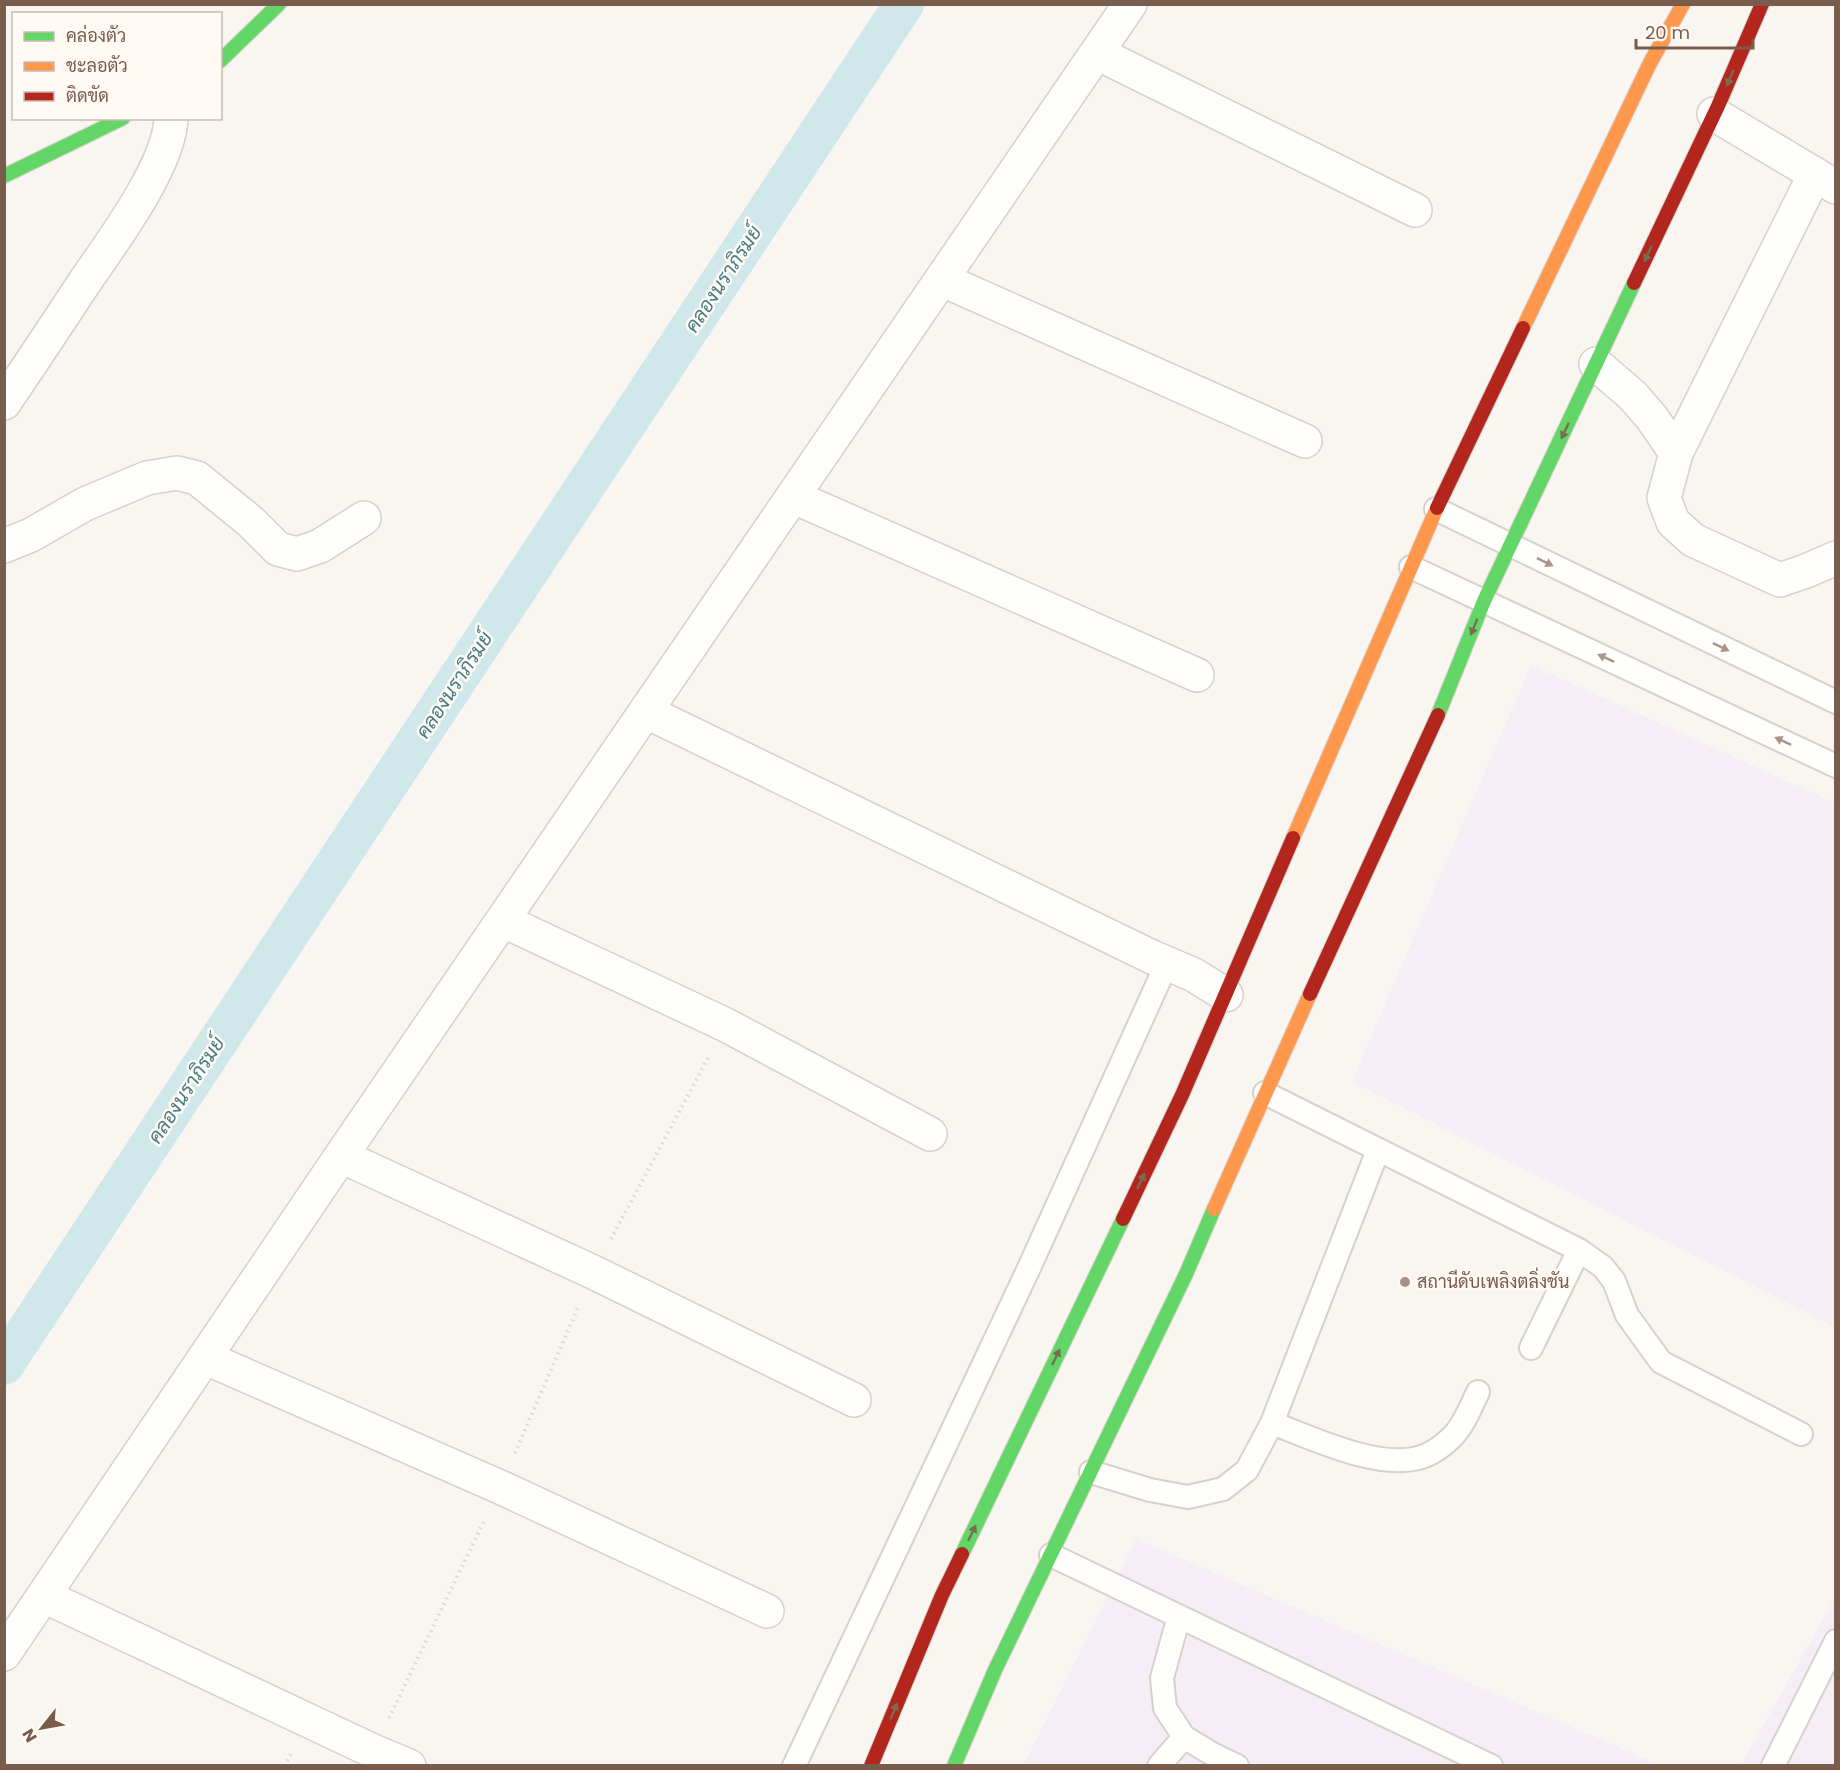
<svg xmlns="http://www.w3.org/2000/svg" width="1840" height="1770" viewBox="0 0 1840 1770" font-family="Poppins,Sarabun,sans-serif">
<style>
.education{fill:#f6eef6}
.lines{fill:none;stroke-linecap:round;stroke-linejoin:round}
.canal{stroke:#d0e8ea;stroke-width:40}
.lane-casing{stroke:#d7d1cb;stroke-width:26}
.street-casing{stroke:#d7d1cb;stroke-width:36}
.fast-casing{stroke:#d9d2cb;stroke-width:16}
.slow-casing{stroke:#d9d2cb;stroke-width:16}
.jam-casing{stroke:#d9d2cb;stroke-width:16}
.path{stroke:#dcd5d0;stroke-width:4;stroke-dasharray:1.5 4.5;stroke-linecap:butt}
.lane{stroke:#fefefd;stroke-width:22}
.street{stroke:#fefefd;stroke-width:33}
.fast{stroke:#63d668;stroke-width:14}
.slow{stroke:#ff974d;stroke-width:14}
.jam{stroke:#b3261e;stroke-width:14}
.oneway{fill:#776e51}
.oneway2{fill:#a8958b}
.poi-dot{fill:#a69286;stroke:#fffaf3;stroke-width:2}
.labels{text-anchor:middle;stroke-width:5;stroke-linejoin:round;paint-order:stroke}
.poi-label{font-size:18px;fill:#7a5c4d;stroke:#fffaf3;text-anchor:start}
.water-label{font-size:20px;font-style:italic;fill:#437c86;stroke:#fffaf3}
</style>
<rect width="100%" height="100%" fill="#f9f5f0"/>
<path class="education" d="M1531,665L1835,803V1327L1352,1082Z
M1136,1539L1660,1765L1023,1766Z
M1835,1598V1765H1741Z"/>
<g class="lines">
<path class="canal" d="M4,1365L904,4"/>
<g class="lane-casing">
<path id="lane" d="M1436,509L1836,702
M1411,567L1836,766
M1265,1093L1579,1250L1603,1267L1614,1281L1627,1315L1661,1362L1801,1434
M1531,1348L1579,1250
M1272,1423L1378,1150
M1091,1472L1150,1490L1188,1497L1223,1489L1247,1470L1272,1423C1312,1438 1376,1469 1418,1458C1431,1455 1444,1445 1453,1436C1464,1425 1471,1406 1478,1392
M1051,1555L1491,1766
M1179,1616L1162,1678L1165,1708L1184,1737L1214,1755L1237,1766
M794,1766L1029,1268L1167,963
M1159,1766L1184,1737
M1773,1766L1836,1641"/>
</g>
<g class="street-casing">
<path id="street" d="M1097,53L1415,210
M1714,114L1836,187
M943,280L1305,441
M1596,364L1633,396L1652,418L1676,453L1664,498L1673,522L1693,540L1780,580L1806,571L1836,558
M4,403C32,362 59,321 86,280C113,241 170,164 171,118
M1676,453L1815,174
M794,497L1197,675
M4,546L31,535L85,504L147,478L177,473L197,478L251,522L278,549L297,554L320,546L364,518
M647,712L1152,957L1194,975L1226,995
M504,921L726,1025L930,1134
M341,1156L593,1272L854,1400
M206,1358L500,1487L767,1611
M44,1596L373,1751L409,1766
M4,1654L341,1156L1130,4"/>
</g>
<g class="fast-casing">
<path id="fast" d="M220,61L279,4
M4,176L123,118
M1438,715L1484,601L1634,283
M962,1554L1123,1219
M954,1766L995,1670L1186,1274L1214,1209"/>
</g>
<g class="slow-casing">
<path id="slow" d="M1523,328L1650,63L1683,4
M1293,838L1437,508
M1214,1209L1310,994"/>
</g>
<g class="jam-casing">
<path id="jam" d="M1634,283L1718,106L1762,4
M1437,508L1523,328
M1310,994L1438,715
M1123,1219L1182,1095L1293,838
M871,1766L942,1595L962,1554"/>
</g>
<path class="path" d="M611,1239L708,1058
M515,1453L579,1305
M389,1718L485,1519
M284,1766L292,1752"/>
<use href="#lane" class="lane"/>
<use href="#street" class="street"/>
<use href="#fast" class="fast"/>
<use href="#slow" class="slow"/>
<use href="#jam" class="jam"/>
</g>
<defs><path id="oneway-solid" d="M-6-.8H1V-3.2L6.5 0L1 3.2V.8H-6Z" transform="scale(1.5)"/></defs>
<g class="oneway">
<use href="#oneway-solid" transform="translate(1730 78) rotate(113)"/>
<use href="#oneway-solid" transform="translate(1648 254) rotate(115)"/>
<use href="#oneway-solid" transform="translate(1565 431) rotate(115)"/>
<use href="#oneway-solid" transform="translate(1474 627) rotate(112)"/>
<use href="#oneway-solid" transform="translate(1141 1181) rotate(-64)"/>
<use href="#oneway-solid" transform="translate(1056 1357) rotate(-64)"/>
<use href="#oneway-solid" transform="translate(972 1533) rotate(-64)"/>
<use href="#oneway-solid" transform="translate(894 1711) rotate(-67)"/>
</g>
<g class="oneway2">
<use href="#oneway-solid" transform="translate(1545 562) rotate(26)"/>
<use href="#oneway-solid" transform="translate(1721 647) rotate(26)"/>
<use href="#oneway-solid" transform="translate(1606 658) rotate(-155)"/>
<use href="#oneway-solid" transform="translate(1783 741) rotate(-155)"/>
</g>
<circle class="poi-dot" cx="1405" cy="1282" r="6"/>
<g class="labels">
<g class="poi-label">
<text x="1417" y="1288">สถานีดับเพลิงตลิ่งชัน</text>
</g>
<g class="water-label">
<text transform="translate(723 279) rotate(-57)" y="7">คลองนราภิรมย์</text>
<text transform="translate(454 685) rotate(-57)" y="7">คลองนราภิรมย์</text>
<text transform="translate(186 1090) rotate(-57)" y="7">คลองนราภิรมย์</text>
</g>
</g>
<rect width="1840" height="1770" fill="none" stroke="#7a5c4d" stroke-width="12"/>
<rect x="12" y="12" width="210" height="108" fill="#fffaf3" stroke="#cabbb1" stroke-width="1.5"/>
<rect x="24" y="32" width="30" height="9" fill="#63d668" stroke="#cabbb1" stroke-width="1.5"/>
<text x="66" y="42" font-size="18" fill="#7a5c4d">คล่องตัว</text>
<rect x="24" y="62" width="30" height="9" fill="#ff974d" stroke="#cabbb1" stroke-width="1.5"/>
<text x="66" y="72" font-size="18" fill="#7a5c4d">ชะลอตัว</text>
<rect x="24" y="92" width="30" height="9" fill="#b3261e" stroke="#cabbb1" stroke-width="1.5"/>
<text x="66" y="102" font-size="18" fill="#7a5c4d">ติดขัด</text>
<g transform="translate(42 1728) rotate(239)" stroke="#fffaf3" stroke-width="4.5" paint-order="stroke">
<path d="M0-4.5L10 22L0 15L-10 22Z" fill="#7a5c4d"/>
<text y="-9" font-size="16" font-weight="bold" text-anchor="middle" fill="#7a5c4d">N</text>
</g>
<path d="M1636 39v9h117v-9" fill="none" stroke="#7a5c4d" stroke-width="3"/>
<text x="1645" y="39" font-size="18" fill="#7a5c4d" stroke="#fffaf3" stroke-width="4.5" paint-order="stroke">20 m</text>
</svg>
